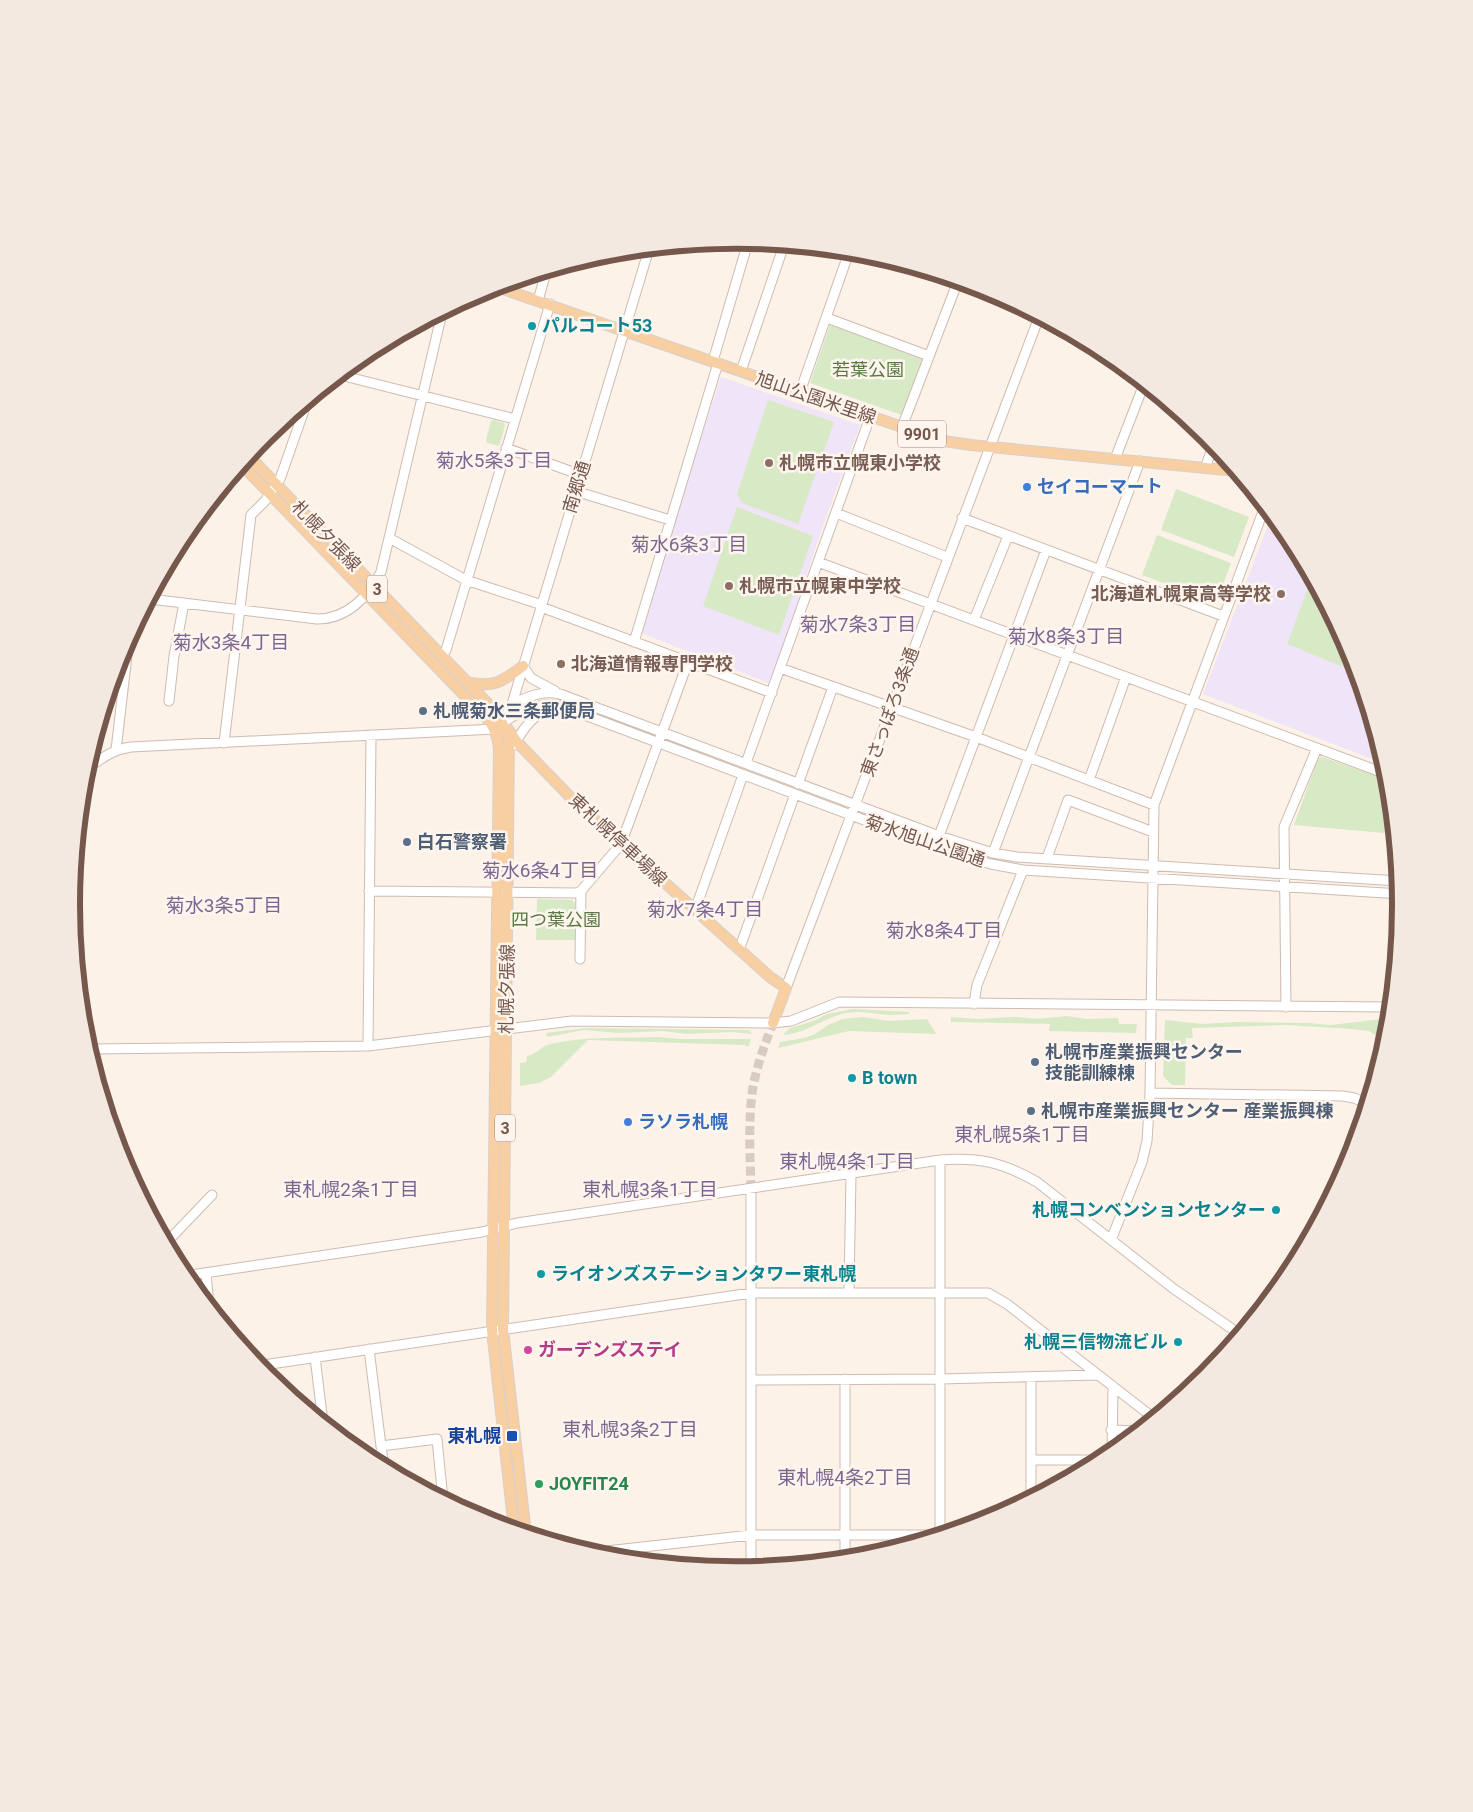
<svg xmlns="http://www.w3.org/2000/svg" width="1473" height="1812" viewBox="0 0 1473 1812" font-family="Roboto,'Noto Sans JP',sans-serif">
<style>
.education{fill:#efe4f8}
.green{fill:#d8e9c6}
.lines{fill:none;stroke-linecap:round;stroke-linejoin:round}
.minor-tunnel{stroke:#dacbc1;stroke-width:9;stroke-dasharray:9 4.5;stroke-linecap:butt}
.minor-casing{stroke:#cfbbb0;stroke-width:11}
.major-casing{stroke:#d8d0cd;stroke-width:12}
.minor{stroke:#fff;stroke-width:9}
.major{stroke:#f7cfa3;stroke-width:10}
.culture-dot{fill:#0f9aa8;stroke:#fef6ee;stroke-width:2}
.education-dot{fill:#8d6e63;stroke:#fef6ee;stroke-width:2}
.shop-dot{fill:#3f7fe0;stroke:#fef6ee;stroke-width:2}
.service-dot{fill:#5c6f8a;stroke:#fef6ee;stroke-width:2}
.hotel-dot{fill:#d1479c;stroke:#fef6ee;stroke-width:2}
.transit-dot{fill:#1a4fb4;stroke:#fef6ee;stroke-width:2}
.leisure-dot{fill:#2e9e5b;stroke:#fef6ee;stroke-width:2}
.labels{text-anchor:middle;stroke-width:5;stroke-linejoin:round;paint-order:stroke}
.shield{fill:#fef6ee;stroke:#9e877d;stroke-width:1}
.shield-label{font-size:16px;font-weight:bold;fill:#75574c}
.culture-label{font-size:18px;font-weight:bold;fill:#0d838f;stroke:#fef6ee;text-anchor:start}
.park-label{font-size:18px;fill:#5a7a44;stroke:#fef6ee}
.street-label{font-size:18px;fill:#75574c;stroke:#fef6ee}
.education-label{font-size:18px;font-weight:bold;fill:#785e54;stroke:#fef6ee;text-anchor:start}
.shop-label{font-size:18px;font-weight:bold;fill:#366cbe;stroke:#fef6ee;text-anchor:start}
.service-label{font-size:18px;font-weight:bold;fill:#4e5e75;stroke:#fef6ee;text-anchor:start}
.hotel-label{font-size:18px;font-weight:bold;fill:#b23c85;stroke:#fef6ee;text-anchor:start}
.transit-label{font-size:18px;font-weight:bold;fill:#164399;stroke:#fef6ee;text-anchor:end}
.leisure-label{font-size:18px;font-weight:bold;fill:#27864d;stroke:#fef6ee;text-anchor:start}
.neighbourhood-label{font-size:19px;fill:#7d6591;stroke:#fef6ee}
.rim{fill:none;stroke:#75574c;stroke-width:6}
</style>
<rect width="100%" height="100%" fill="#fcf2e8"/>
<path class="education" d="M721,377L860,425L820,534L771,684L641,633L673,523Z
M1272,515L1290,537L1351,652L1385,764L1203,694Z"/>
<path class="green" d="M830,325L923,358L902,415L810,383Z
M768,400L834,422L798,524L742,503L737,494Z
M493,420L504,423L505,426L499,446L487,443L486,440L491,421Z
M1176,489L1249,517L1234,557L1161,530Z
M737,507L813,536L779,635L703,606Z
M1157,535L1231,563L1216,603L1142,575Z
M1312,578L1351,652L1358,673L1287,644Z
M1322,757L1389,780L1395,834L1294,825L1318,758Z
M537,899L572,900L575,903V940H536Z
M853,1009L909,1012V1014C903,1014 896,1015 889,1015C875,1014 861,1010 846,1013C823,1018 808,1033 783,1035L790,1028L811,1022L827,1014Z
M1067,1016L1086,1019L1118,1018L1119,1024H1137L1136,1033L1049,1031L1050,1024L951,1022V1017L977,1019L1016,1017L1036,1019Z
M862,1017L889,1021L927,1019L936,1034L849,1031L778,1048L780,1042L804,1038L815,1034L828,1025L843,1019Z
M1391,1018L1387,1043L1369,1031L1351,1029L1287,1025L1192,1028L1193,1038H1186L1185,1085H1172L1163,1076L1165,1020L1202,1024L1235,1022L1309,1023L1331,1025Z
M585,1028L749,1030L752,1034L732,1032L686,1034L663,1031L619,1033L584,1030L547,1037L546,1033Z
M659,1037L680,1039H751L748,1047L745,1045L588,1040L551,1077L539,1083L520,1086V1063L526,1062L527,1056C536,1055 541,1046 550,1044C586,1036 623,1038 659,1037Z"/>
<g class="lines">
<path class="minor-tunnel" d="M751,1189C750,1155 748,1120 753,1087C757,1065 765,1044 773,1023"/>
<g class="minor-casing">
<path id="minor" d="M968,284L1003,298
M538,301L546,272
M827,318L929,356
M713,361L748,242
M741,371L784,245
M340,375L515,419
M800,392L849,252
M902,427L958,281
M506,448L581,475
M1115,459L1144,384
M1205,468L1214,444
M575,491L670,520
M836,513L947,557
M962,518L1223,616
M389,538L466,580L542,605
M818,562L1389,775
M150,599L317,619C347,619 368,597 381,572L442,313
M541,607L772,693
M974,620L1008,536
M634,642L718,363
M442,656L446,650L550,304
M523,666L531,678L555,691
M780,668L870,417
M111,688L123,690
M169,701L174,656L184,603
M512,704C528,697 542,690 560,694L939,836L993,853L1017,857L1399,881
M503,722L512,704L649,249
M224,743L251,515L265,501L280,479L307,402
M514,745C523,729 534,713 553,707
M116,750L129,638
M746,763L780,668L976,737L1154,805
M86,769C103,758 111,750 131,747L495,729C513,714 534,703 558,705L960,856L991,864L1023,870L1401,894
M1089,780L1126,677
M798,784L833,687
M939,836L1046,550
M993,853L1140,461
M1047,858L1068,800L1153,832
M369,891L576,893L581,891L621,844L688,662
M695,910L743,775
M739,950L795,794
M580,959L581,891
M786,988L1039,317
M974,1004L977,985L1023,870
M1286,1007L1284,827L1317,748
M368,1046L371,735
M88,1049L368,1046L572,1021L773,1023L791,1021L839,1002L1392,1007
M1150,1093L1343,1096L1354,1098L1368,1104
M940,1160V1536
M751,1189V1570
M1111,1240L1142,1162L1147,1141L1150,1093L1154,805L1265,506
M166,1243L212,1195
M206,1273L209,1306
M184,1276L482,1232L517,1223L940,1160C979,1157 1002,1162 1037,1182L1174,1289L1241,1335
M849,1292L851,1174
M369,1349L381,1446L437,1439L443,1500
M315,1357L323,1423
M257,1366L751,1293H988L1007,1304L1155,1419
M845,1379V1561
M751,1380L940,1379L1098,1375
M1111,1430L1140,1431
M381,1446L384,1468
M1112,1454L1113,1386
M1031,1460H1104
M1031,1499V1377
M588,1553L751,1535H944"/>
</g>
<g class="major-casing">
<path id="major" d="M497,287L902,427L944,441L971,445L1236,471
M249,456L495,711L502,723L509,740L503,1329L526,1534
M242,465L490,722C496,731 498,739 499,749L492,1330L514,1530
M467,682C494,688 502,682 523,666
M508,729L516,741L576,803L770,977L786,988L773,1023"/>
</g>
<use href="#minor" class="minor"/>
<use href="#major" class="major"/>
</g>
<g class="culture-dot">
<circle cx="532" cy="326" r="5"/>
<circle cx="852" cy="1078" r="5"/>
<circle cx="1276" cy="1210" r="5"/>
<circle cx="541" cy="1274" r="5"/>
<circle cx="1178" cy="1342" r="5"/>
</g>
<g class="education-dot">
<circle cx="769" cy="463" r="5"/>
<circle cx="729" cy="586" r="5"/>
<circle cx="1281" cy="594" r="5"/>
<circle cx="561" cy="664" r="5"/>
</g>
<g class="shop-dot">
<circle cx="1027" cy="487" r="5"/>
<circle cx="628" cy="1122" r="5"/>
</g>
<g class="service-dot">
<circle cx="423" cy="711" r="5"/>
<circle cx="407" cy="842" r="5"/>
<circle cx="1035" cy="1062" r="5"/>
<circle cx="1031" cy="1111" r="5"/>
</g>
<circle class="hotel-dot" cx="528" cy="1350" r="5"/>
<rect class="transit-dot" x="506" y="1430" width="12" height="12" rx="2.5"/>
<circle class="leisure-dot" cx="539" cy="1484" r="5"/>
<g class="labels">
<g class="shield">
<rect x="898" y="420.5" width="48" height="27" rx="4"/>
<rect x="367" y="575.5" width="20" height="27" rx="4"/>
<rect x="495" y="1114.5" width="20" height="27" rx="4"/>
</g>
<g class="shield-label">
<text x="922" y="440">9901</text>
<text x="377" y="595">3</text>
<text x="505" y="1134">3</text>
</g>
<g class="culture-label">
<text x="542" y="332">パルコート53</text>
<text x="862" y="1084">B town</text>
<text x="1266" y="1216" text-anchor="end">札幌コンベンションセンター</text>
<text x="551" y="1280">ライオンズステーションタワー東札幌</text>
<text x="1168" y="1348" text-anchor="end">札幌三信物流ビル</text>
</g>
<g class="park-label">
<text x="868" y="376">若葉公園</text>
<text x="556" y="926">四つ葉公園</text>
</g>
<g class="street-label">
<text transform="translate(816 398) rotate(19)" y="6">旭山公園米里線</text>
<text transform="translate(577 487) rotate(-73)" y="6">南郷通</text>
<text transform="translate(326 536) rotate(46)" y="6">札幌夕張線</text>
<text transform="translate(890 712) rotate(-70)" y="6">東さっぽろ3条通</text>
<text transform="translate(618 840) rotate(43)" y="6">東札幌停車場線</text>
<text transform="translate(925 841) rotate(19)" y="6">菊水旭山公園通</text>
<text transform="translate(507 989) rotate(-89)" y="6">札幌夕張線</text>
</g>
<g class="education-label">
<text x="779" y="469">札幌市立幌東小学校</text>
<text x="739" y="592">札幌市立幌東中学校</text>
<text x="1271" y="600" text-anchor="end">北海道札幌東高等学校</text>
<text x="571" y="670">北海道情報専門学校</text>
</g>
<g class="shop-label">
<text x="1037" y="493">セイコーマート</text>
<text x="638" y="1128">ラソラ札幌</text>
</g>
<g class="service-label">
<text x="433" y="717">札幌菊水三条郵便局</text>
<text x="417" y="848">白石警察署</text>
<text x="1045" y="1058">札幌市産業振興センター<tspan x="1045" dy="21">技能訓練棟</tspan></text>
<text x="1041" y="1117">札幌市産業振興センター 産業振興棟</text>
</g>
<g class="hotel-label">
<text x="538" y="1356">ガーデンズステイ</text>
</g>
<g class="transit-label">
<text x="501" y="1442">東札幌</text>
</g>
<g class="leisure-label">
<text x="549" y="1490">JOYFIT24</text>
</g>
<g class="neighbourhood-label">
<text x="494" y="467">菊水5条3丁目</text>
<text x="689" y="551">菊水6条3丁目</text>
<text x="858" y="631">菊水7条3丁目</text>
<text x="1066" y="643">菊水8条3丁目</text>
<text x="231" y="649">菊水3条4丁目</text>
<text x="540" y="877">菊水6条4丁目</text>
<text x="224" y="912">菊水3条5丁目</text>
<text x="705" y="916">菊水7条4丁目</text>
<text x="944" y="937">菊水8条4丁目</text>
<text x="1022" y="1141">東札幌5条1丁目</text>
<text x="847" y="1168">東札幌4条1丁目</text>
<text x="351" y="1196">東札幌2条1丁目</text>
<text x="650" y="1196">東札幌3条1丁目</text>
<text x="630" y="1436">東札幌3条2丁目</text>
<text x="845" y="1484">東札幌4条2丁目</text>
</g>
</g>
<path d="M0 0H1473V1812H0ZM80 905a656 656 0 1 1 1312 0a656 656 0 1 1-1312 0Z" fill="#f3e9e1" fill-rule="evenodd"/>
<path class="rim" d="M80 905a656 656 0 1 1 1312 0a656 656 0 1 1-1312 0Z"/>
</svg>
